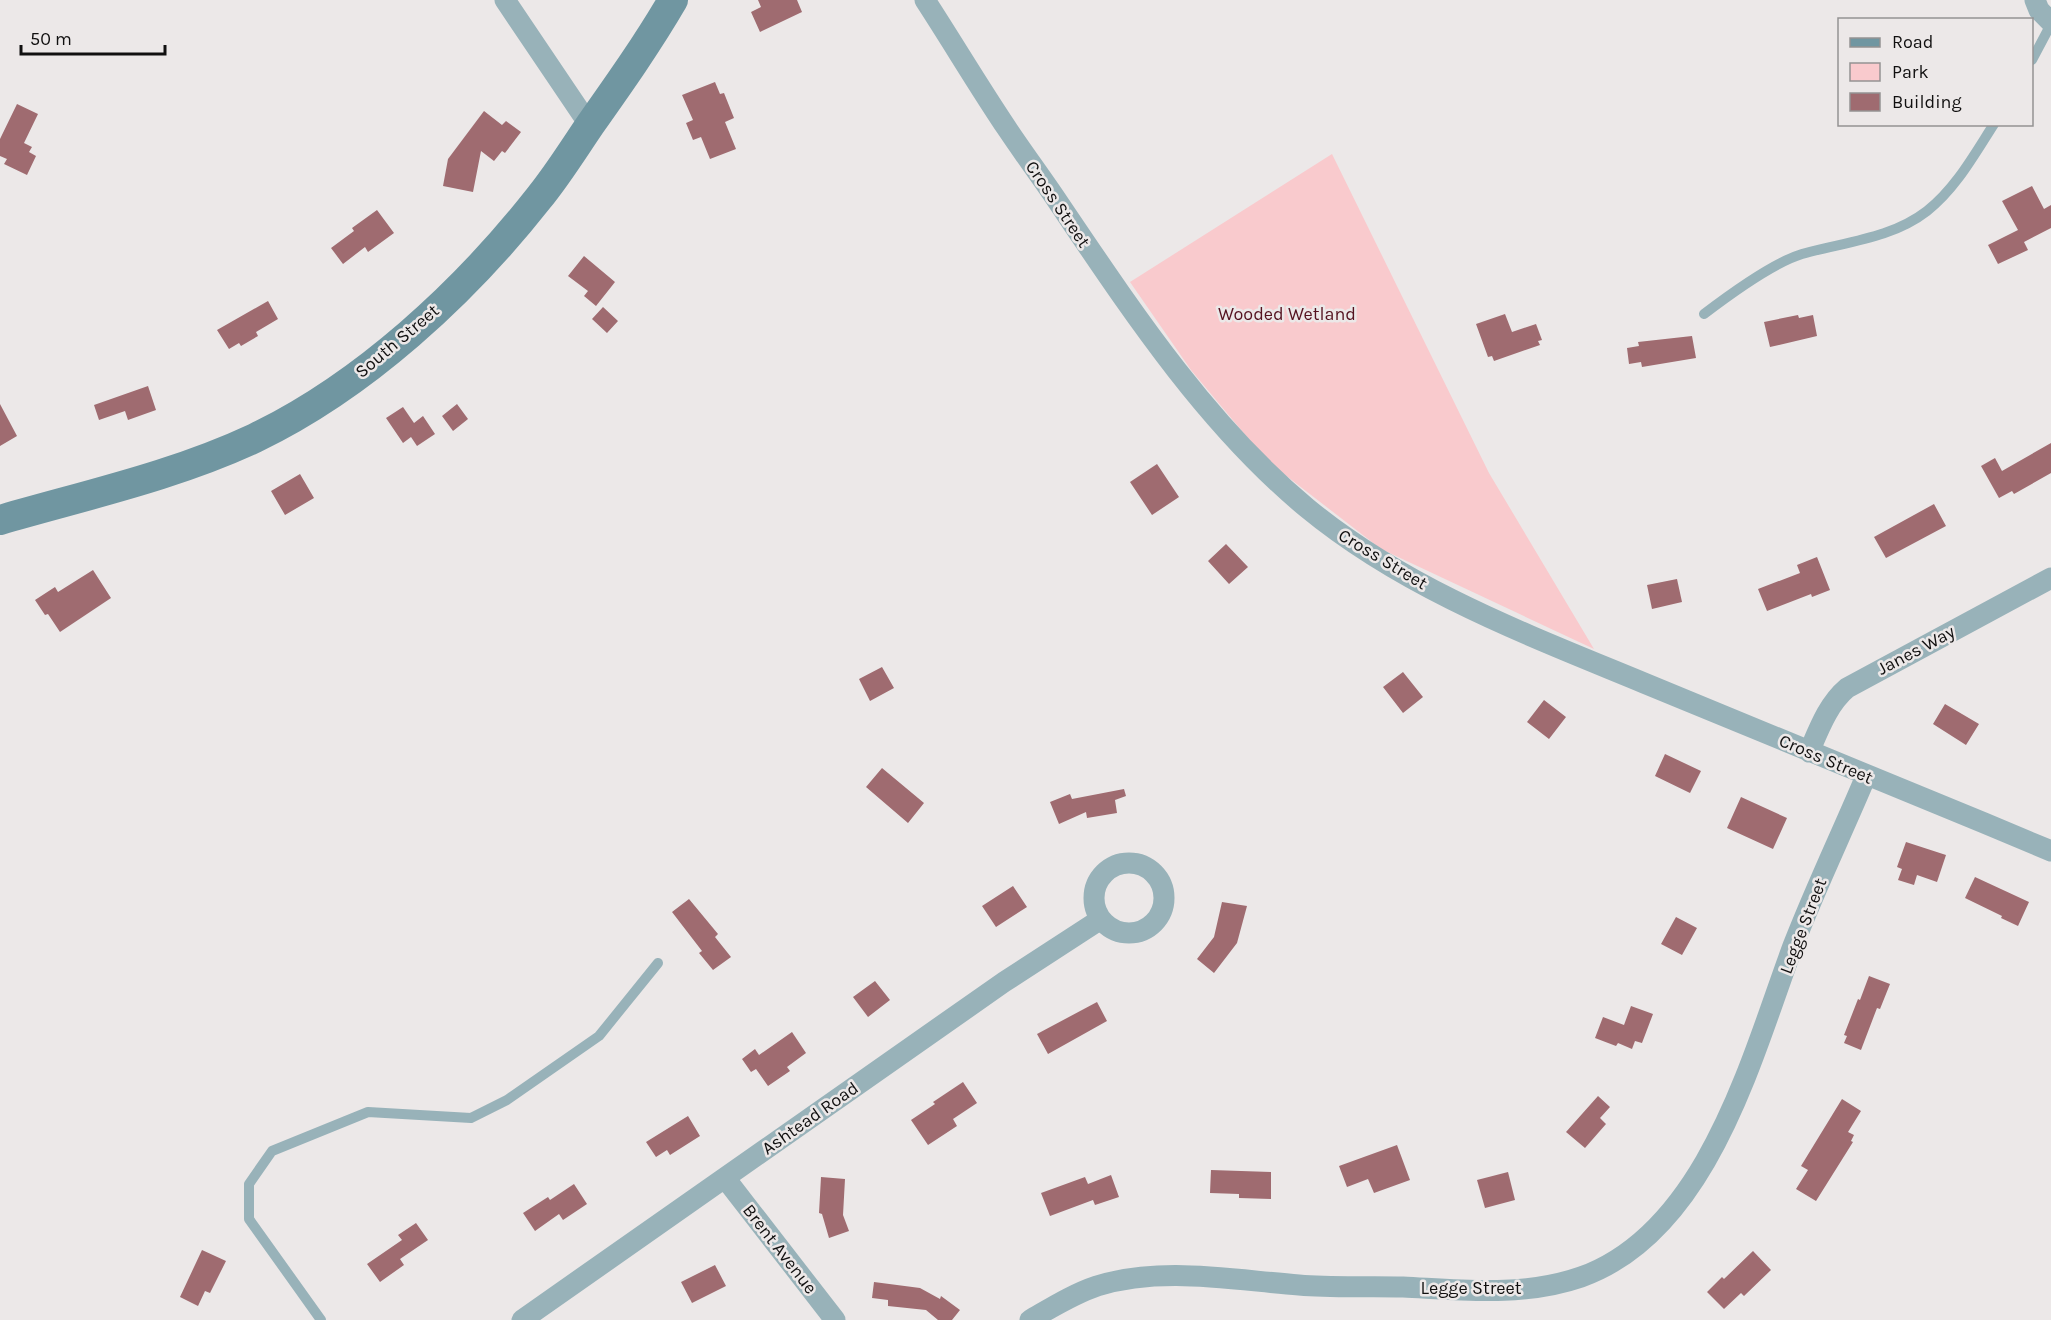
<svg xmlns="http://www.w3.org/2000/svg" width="2051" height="1320" viewBox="0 0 2051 1320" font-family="Karla,sans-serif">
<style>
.green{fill:#f9cacd}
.building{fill:#9f6b70}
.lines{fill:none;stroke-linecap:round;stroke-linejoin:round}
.lane{stroke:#98b2b9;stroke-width:10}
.street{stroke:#98b2b9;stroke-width:21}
.secondary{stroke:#7096a1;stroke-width:30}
.labels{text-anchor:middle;stroke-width:5;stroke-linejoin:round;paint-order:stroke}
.street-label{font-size:18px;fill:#111010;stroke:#ece8e8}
.park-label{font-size:18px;fill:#54121f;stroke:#ece8e8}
</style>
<rect width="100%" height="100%" fill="#ece8e8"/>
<path class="green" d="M1332,154L1489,473L1594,649L1381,549L1267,461L1191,370L1130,282Z"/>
<path class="building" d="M758,0H797L802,12L760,32L751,12L761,7Z
M715,82L720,94L724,93L734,118L725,122L736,149L710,159L701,137L693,140L686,123L693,120L682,95Z
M17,104L38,114L24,143L32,147L29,152L36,156L27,175L4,164L7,159L0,156V139Z
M484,111L502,125L506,121L521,132L505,153L502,151L494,161L481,151L473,192L443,186L448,159Z
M2032,186L2044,209L2051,205V228L2024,242L2028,250L1998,264L1988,245L2018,230L2002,201Z
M377,210L394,233L368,252L365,247L343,264L331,248L354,231L352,228Z
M584,256L615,282L596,306L584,296L588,291L568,276Z
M268,301L278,319L256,332L258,336L241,346L239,343L229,349L217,330Z
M603,307L618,321L607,333L592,319Z
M1505,314L1512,332L1536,324L1542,340L1538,341L1540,345L1494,361L1492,356L1488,357L1476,324Z
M1798,315L1799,318L1813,315L1817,336L1770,347L1764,322Z
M1692,336L1696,358L1642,367L1641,362L1629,364L1627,348L1639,346L1638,342Z
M148,386L156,410L128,420L125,411L99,420L94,405Z
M0,404L17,436L0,446Z
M457,404L468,419L453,431L442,416Z
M403,407L414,423L423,416L435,434L417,446L411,437L403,443L386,418Z
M2051,443V473L2014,494L2012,491L1999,498L1981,466L1995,458L2002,471Z
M1157,464L1179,497L1152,515L1130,482Z
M300,474L314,498L285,515L271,491Z
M1934,504L1946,526L1886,558L1874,537Z
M1226,544L1248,567L1229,584L1208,561Z
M1817,557L1830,590L1812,597L1811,594L1767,611L1758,589L1800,573L1797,565Z
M93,570L111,598L60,632L48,614L45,615L35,600L55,587L58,592Z
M1677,579L1682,602L1652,609L1647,585Z
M882,667L894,688L870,701L859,679Z
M1403,672L1423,697L1403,713L1383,687Z
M1544,700L1566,717L1549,739L1527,722Z
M1945,704L1979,724L1966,745L1933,724Z
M1665,754L1701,771L1690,793L1655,776Z
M882,768L924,803L908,823L866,787Z
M1124,789L1126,796L1115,800L1117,813L1087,818L1086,812L1059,824L1050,802L1070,794L1072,799Z
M1741,797L1787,818L1773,849L1727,828Z
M1906,842L1946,855L1937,882L1917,875L1914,885L1898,880L1902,869L1897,867Z
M1975,877L2029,902L2018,926L2001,918L2002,916L1965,898Z
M1013,886L1027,907L996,927L982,906Z
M689,899L718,934L715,937L731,957L713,970L699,953L702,951L672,912Z
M1222,902L1247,906L1237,943L1214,973L1197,959L1214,937Z
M1676,917L1697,928L1682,955L1661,944Z
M1869,976L1890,984L1880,1009L1877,1008L1861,1050L1844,1043L1847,1036L1844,1035L1858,999L1860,1000Z
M875,981L890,1000L868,1017L853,997Z
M1097,1002L1107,1021L1048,1054L1037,1034Z
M1631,1006L1653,1014L1642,1043L1635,1041L1632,1049L1618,1043L1616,1046L1595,1038L1603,1017L1624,1025Z
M792,1032L806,1053L787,1067L790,1071L768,1086L756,1069L751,1072L742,1059L755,1049L759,1055Z
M963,1082L977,1103L953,1119L957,1126L928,1145L911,1120L935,1104L933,1102Z
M1598,1096L1610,1107L1600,1118L1606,1124L1585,1148L1566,1132Z
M1842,1099L1861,1111L1848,1132L1854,1135L1851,1141L1853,1142L1816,1201L1796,1189L1808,1170L1801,1166Z
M688,1116L700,1136L670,1155L667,1150L656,1157L646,1142Z
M1397,1145L1410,1180L1374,1193L1368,1179L1347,1187L1339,1166Z
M1211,1170L1271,1172V1199L1239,1198V1194L1210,1193Z
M1508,1172L1515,1200L1485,1208L1477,1180Z
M1111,1175L1119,1197L1095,1205L1093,1200L1050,1216L1041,1193L1085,1177L1088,1184Z
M821,1177L845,1179L843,1215L849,1231L829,1238L822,1214L819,1213Z
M574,1184L587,1204L563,1220L559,1214L535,1231L523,1213L548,1197L550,1200Z
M416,1223L428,1240L400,1259L404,1265L380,1282L367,1264L402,1240L398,1235Z
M202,1250L226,1261L210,1293L205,1291L198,1306L180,1297Z
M1753,1251L1771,1270L1744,1296L1741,1293L1724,1309L1707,1292L1722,1277L1724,1279Z
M715,1265L726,1286L692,1303L681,1282Z
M874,1282L920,1288L940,1299L941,1296L960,1310L952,1320H938L926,1310L888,1306V1300L872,1298Z"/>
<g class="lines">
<path class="lane" d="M2032,60L2051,24
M1704,314C1729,295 1772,263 1802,254C1844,242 1891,239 1927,211C1956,188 1974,155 1994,124
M321,1320L249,1219V1184L272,1151L368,1112L471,1118L507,1100L599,1036L658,963"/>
<path class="street" d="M505,0L590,126
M925,0C953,43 979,87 1008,130C1024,154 1042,178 1058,202C1131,310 1206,424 1307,508C1405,589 1528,635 1644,683C1780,740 1916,794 2051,851
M2035,0L2039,10L2051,22
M1809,752C1819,729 1828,704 1847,688L2051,578
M1094 898a35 35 0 1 1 70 0a35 35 0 1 1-70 0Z
M725,1178L835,1320
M522,1320L1004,982L1101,919
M1030,1320C1051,1308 1073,1294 1097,1286C1162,1266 1232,1280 1299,1285C1333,1288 1368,1286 1403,1287C1463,1290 1523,1297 1581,1277C1707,1232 1751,1059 1793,946C1815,889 1842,833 1866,776"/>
<path class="secondary" d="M0,520C86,495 174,476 255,438C363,386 464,293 538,199C557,176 573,150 590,125C619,84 648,43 673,0"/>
</g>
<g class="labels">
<g class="street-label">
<text transform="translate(1058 204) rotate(56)" y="6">Cross Street</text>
<text transform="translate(397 341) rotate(-40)" y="6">South Street</text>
<text transform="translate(1383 559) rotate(31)" y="6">Cross Street</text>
<text transform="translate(1916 650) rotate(-28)" y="6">Janes Way</text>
<text transform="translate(1826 759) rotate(23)" y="6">Cross Street</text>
<text transform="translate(1803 926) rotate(-69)" y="6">Legge Street</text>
<text transform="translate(810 1118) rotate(-35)" y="6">Ashtead Road</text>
<text transform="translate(780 1249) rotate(52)" y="6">Brent Avenue</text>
<text x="1471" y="1294">Legge Street</text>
</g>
<g class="park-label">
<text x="1287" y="320">Wooded Wetland</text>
</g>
</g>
<rect x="1838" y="18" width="195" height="108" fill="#ece8e8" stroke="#949292" stroke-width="1.5"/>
<rect x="1850" y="38" width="30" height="9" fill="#7096a1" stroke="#949292" stroke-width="1.5"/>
<text x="1892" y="48" font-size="18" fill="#111010">Road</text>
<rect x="1850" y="63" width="30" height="18" fill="#f9cacd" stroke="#949292" stroke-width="1.5"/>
<text x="1892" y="78" font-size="18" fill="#111010">Park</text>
<rect x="1850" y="93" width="30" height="18" fill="#9f6b70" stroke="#949292" stroke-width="1.5"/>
<text x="1892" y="108" font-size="18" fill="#111010">Building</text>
<path d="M21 45v9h144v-9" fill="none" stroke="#111010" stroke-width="3"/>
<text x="30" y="45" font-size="18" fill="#111010" stroke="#ece8e8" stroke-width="4.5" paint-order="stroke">50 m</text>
</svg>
